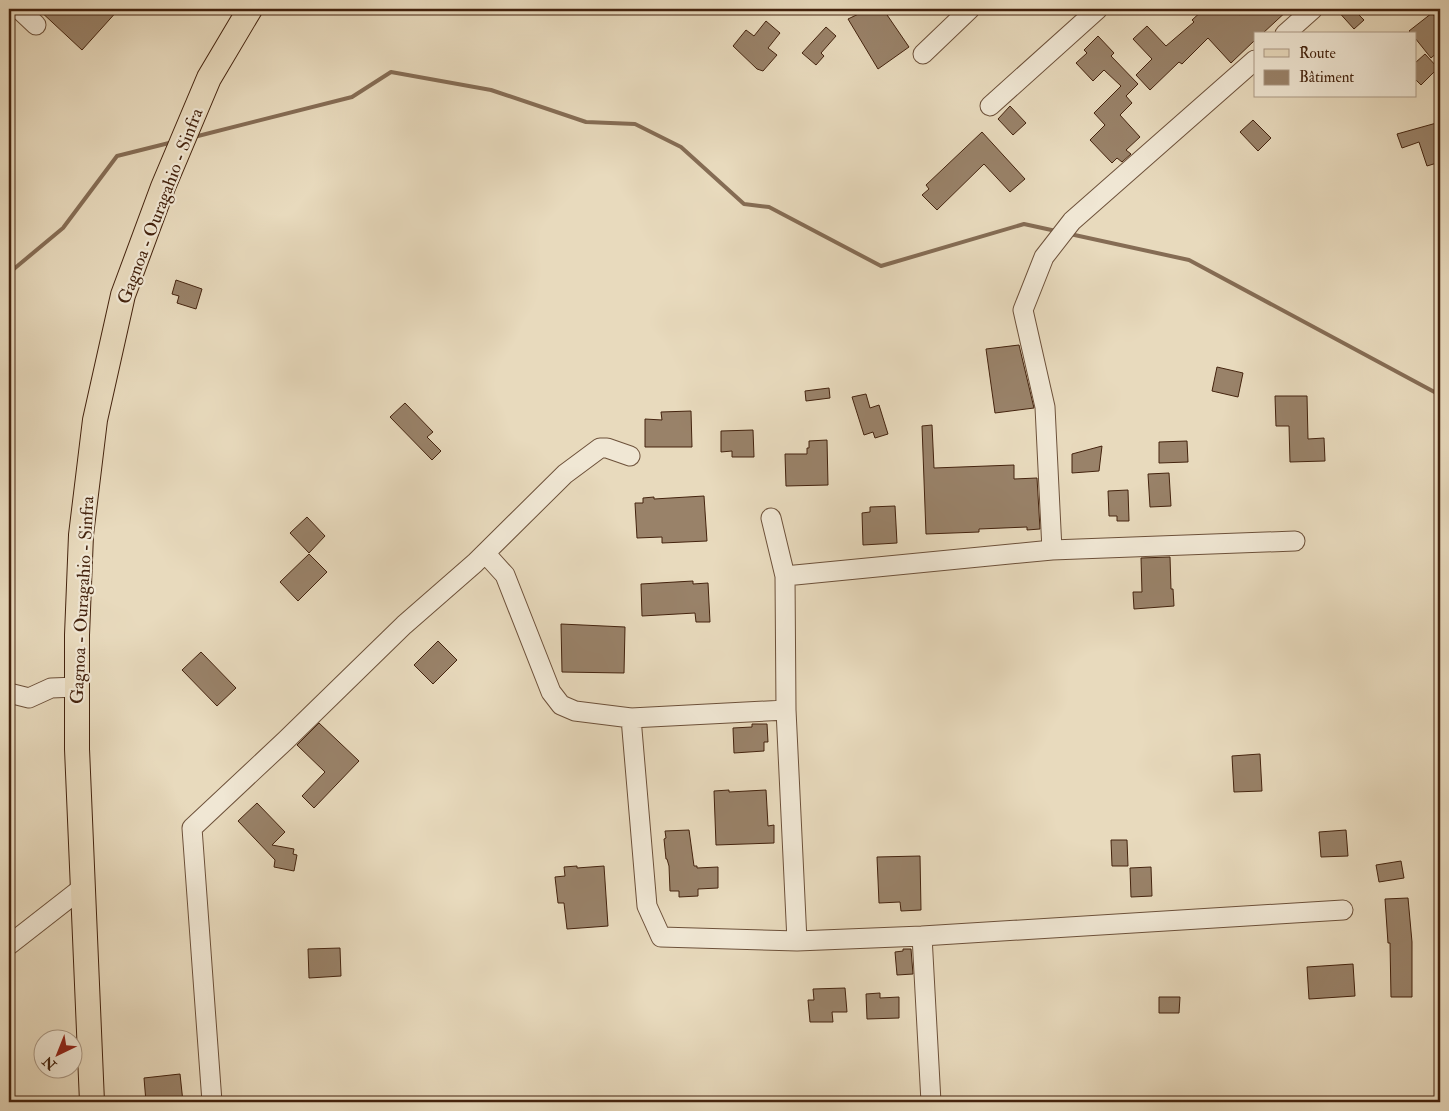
<svg xmlns="http://www.w3.org/2000/svg" width="1449" height="1111" viewBox="0 0 1449 1111" font-family="'IM FELL Double Pica',serif">
<style>
.lines{fill:none;stroke-linecap:round;stroke-linejoin:round}
.stream{stroke:#856c54;stroke-width:4}
.building{fill:#998269;stroke:#44230e}
.minor-casing{stroke:#6d513a;stroke-width:21}
.major-casing{stroke:#44230e;stroke-width:26}
.minor{stroke:#f0e7d4;stroke-width:19}
.major{stroke:#e8dabd;stroke-width:24}
.labels{text-anchor:middle;stroke-width:4.5;stroke-linejoin:round;paint-order:stroke}
.street-label{font-size:18px;fill:#44230e;stroke:#f0e7d4}
</style>
<rect width="100%" height="100%" fill="#e8dabd"/>
<filter id="stains"><feTurbulence type="fractalNoise" baseFrequency=".004" numOctaves="4"/><feColorMatrix values="0 0 0 0 .2 0 0 0 0 .09 0 0 0 0 .02 0 0 0 .5 -.17"/></filter>
<radialGradient id="worn" r=".72"><stop offset=".6" stop-color="#630" stop-opacity="0"/><stop offset="1" stop-color="#630" stop-opacity=".3"/></radialGradient>
<g class="lines">
<path class="stream" d="M194,137L352,97L391,72L491,90L586,122L635,124L681,147L744,204L769,207L881,266L1024,224L1056,231
M1070,234L1189,260L1440,395
M9,273L63,228L117,156L173,142"/>
</g>
<path class="building" d="M38,9H119L82,50Z
M869,9H883L909,47L878,69L848,19Z
M1204,9H1233L1239,15L1246,9H1289L1262,34H1255V40L1231,63L1208,38L1182,64L1179,62L1150,90L1136,75L1152,59L1133,39L1147,26L1166,46L1194,22L1192,20Z
M1336,9H1353L1364,20L1354,29Z
M1432,13L1440,24V50L1431,58L1415,38V34H1412L1409,31Z
M766,21L780,33L768,48L777,55L763,71L757,69L733,46L746,30L754,36Z
M826,27L836,36L821,53L824,56L816,65L802,53Z
M1098,36L1114,53L1111,56L1138,84L1126,96L1132,103L1120,115L1140,137L1126,150L1131,154L1122,162L1117,158L1112,163L1090,140L1105,125L1094,113L1121,86L1104,70L1093,81L1076,63L1087,53L1084,50Z
M1425,54L1438,68L1421,85L1415,79V63Z
M1010,106L1026,123L1013,135L998,119Z
M1253,120L1271,138L1258,151L1240,132Z
M1440,122V162L1427,166L1419,142L1402,148L1397,134Z
M982,132L1025,179L1010,192L984,164L937,210L922,195L929,189L926,185Z
M176,280L202,289L196,309L177,303L179,296L172,294Z
M1019,345L1034,408L995,413L986,349Z
M1217,367L1243,373L1238,397L1212,391Z
M829,388L830,398L806,401L805,391Z
M866,394L870,408L879,405L888,434L875,438L873,432L864,435L852,397Z
M1275,396H1307L1308,439L1324,438L1325,461L1290,462L1289,426H1276Z
M405,403L433,432L427,437L441,451L432,460L390,417Z
M691,411L692,447H645V419L662,420L661,412Z
M932,425L934,468L1014,465V479L1037,478L1040,529L1027,530V527L979,529V532L926,534L922,426Z
M753,430L754,457H732V451L721,452V431Z
M827,440L828,485L786,486L785,454H807V448H809V441Z
M1187,441L1188,462L1159,463V442Z
M1102,446L1099,471L1072,473V454Z
M1169,473L1171,506L1150,507L1148,474Z
M1128,490L1129,521H1117V516H1109L1108,491Z
M704,496L707,541L662,543V537L637,538L635,503H643V498L654,497V499Z
M895,506L897,543L863,545L862,513L870,512V507Z
M307,517L325,536L309,553L290,533Z
M309,554L327,572L298,601L280,582Z
M1170,557L1171,589H1173L1174,606L1134,609L1133,592H1142L1141,558Z
M693,581V584L708,583L710,622H696L695,613L642,616L641,584Z
M561,624L625,627L624,673L562,672Z
M438,641L457,660L433,684L414,665Z
M201,652L236,688L217,706L182,670Z
M319,723L359,761L314,808L302,796L325,772L297,745Z
M752,724H767L768,742H764V751L734,753L733,728L752,727Z
M1260,754L1262,791L1234,792L1232,756Z
M729,790V792L766,790L768,826L774,825V843L716,845L714,791Z
M257,803L285,832L272,845L294,849L293,854L297,855L294,871L274,867L275,860L238,821Z
M689,830L694,866H697V868L718,867V888L698,889V896L679,897V891H670L669,866L667,859H666L664,839L666,838L665,831Z
M1346,830L1348,856L1321,857L1319,832Z
M1111,840H1127L1128,866H1112Z
M920,856L921,910L901,911L900,902L879,903L877,857Z
M1401,861L1404,878L1379,882L1376,865Z
M577,866V868L604,866L608,926L567,929L564,903H558L555,877L565,876L564,867Z
M1151,867L1152,896L1131,897L1130,868Z
M1408,898L1412,942V997H1391L1390,943H1388L1385,899Z
M340,948L341,976L309,978L308,949Z
M903,949H911L913,974L897,975L895,952L903,951Z
M1353,964L1355,996L1309,999L1307,967Z
M845,988L847,1012H832L833,1022H810L808,1000H814L813,989Z
M880,993V998L899,997V1018L867,1019L866,994Z
M1159,997H1180L1179,1013H1159Z
M180,1074L183,1102H146L144,1078Z"/>
<g class="lines">
<g class="minor-casing">
<path id="minor" d="M19,9L36,25
M1285,34L1313,9
M923,54L970,9
M990,106L1098,9
M771,518L785,576
M1052,550L1295,541
M485,553L505,575L551,692L561,705L575,711L631,718L786,710
M9,693L29,698L51,688L77,687
M631,718L647,906L661,937L797,941L922,936L931,1102
M922,936L1343,910
M797,941L786,710L785,576L1052,550L1045,407L1023,310L1044,257L1072,221L1255,60
M9,945L82,888
M212,1102L192,828L286,740L404,625L475,563L565,474L600,448H607L630,456"/>
</g>
<g class="major-casing">
<path id="major" d="M92,1102L77,749V635L81,535L95,420L123,295L163,187L209,78L250,9"/>
</g>
<use href="#minor" class="minor"/>
<use href="#major" class="major"/>
</g>
<g class="labels">
<g class="street-label">
<text transform="translate(160 206) rotate(-69)" y="6">Gagnoa - Ouragahio - Sinfra</text>
<text transform="translate(82 600) rotate(-87)" y="6">Gagnoa - Ouragahio - Sinfra</text>
</g>
</g>
<rect width="1449" height="1111" fill="none" stroke="#e8dabd" stroke-width="30"/>
<rect x="10" y="10" width="1429" height="1091" fill="none" stroke="#44230e" stroke-width="2.5"/>
<rect x="15" y="15" width="1419" height="1081" fill="none" stroke="#44230e"/>
<rect x="1254" y="32" width="162" height="65" fill="#f0e7d4" stroke="#ab9985"/>
<rect x="1264" y="49" width="25" height="8" fill="#e8dabd" stroke="#ab9985"/>
<text x="1299" y="58" font-size="15" fill="#44230e">Route</text>
<rect x="1264" y="70" width="25" height="15" fill="#998269" stroke="#ab9985"/>
<text x="1299" y="82" font-size="15" fill="#44230e">Bâtiment</text>
<g transform="translate(58 1054) rotate(223)"><circle r="24" fill="#f0e7d4" stroke="#ab9985"/>
<path d="M0-4L9 19L0 12L-9 19Z" fill="#8f2418"/>
<text y="-8" font-size="14" font-weight="bold" text-anchor="middle" fill="#44230e">N</text>
</g>
<rect width="100%" height="100%" filter="url(#stains)"/>
<rect width="100%" height="100%" fill="url(#worn)"/>
</svg>
